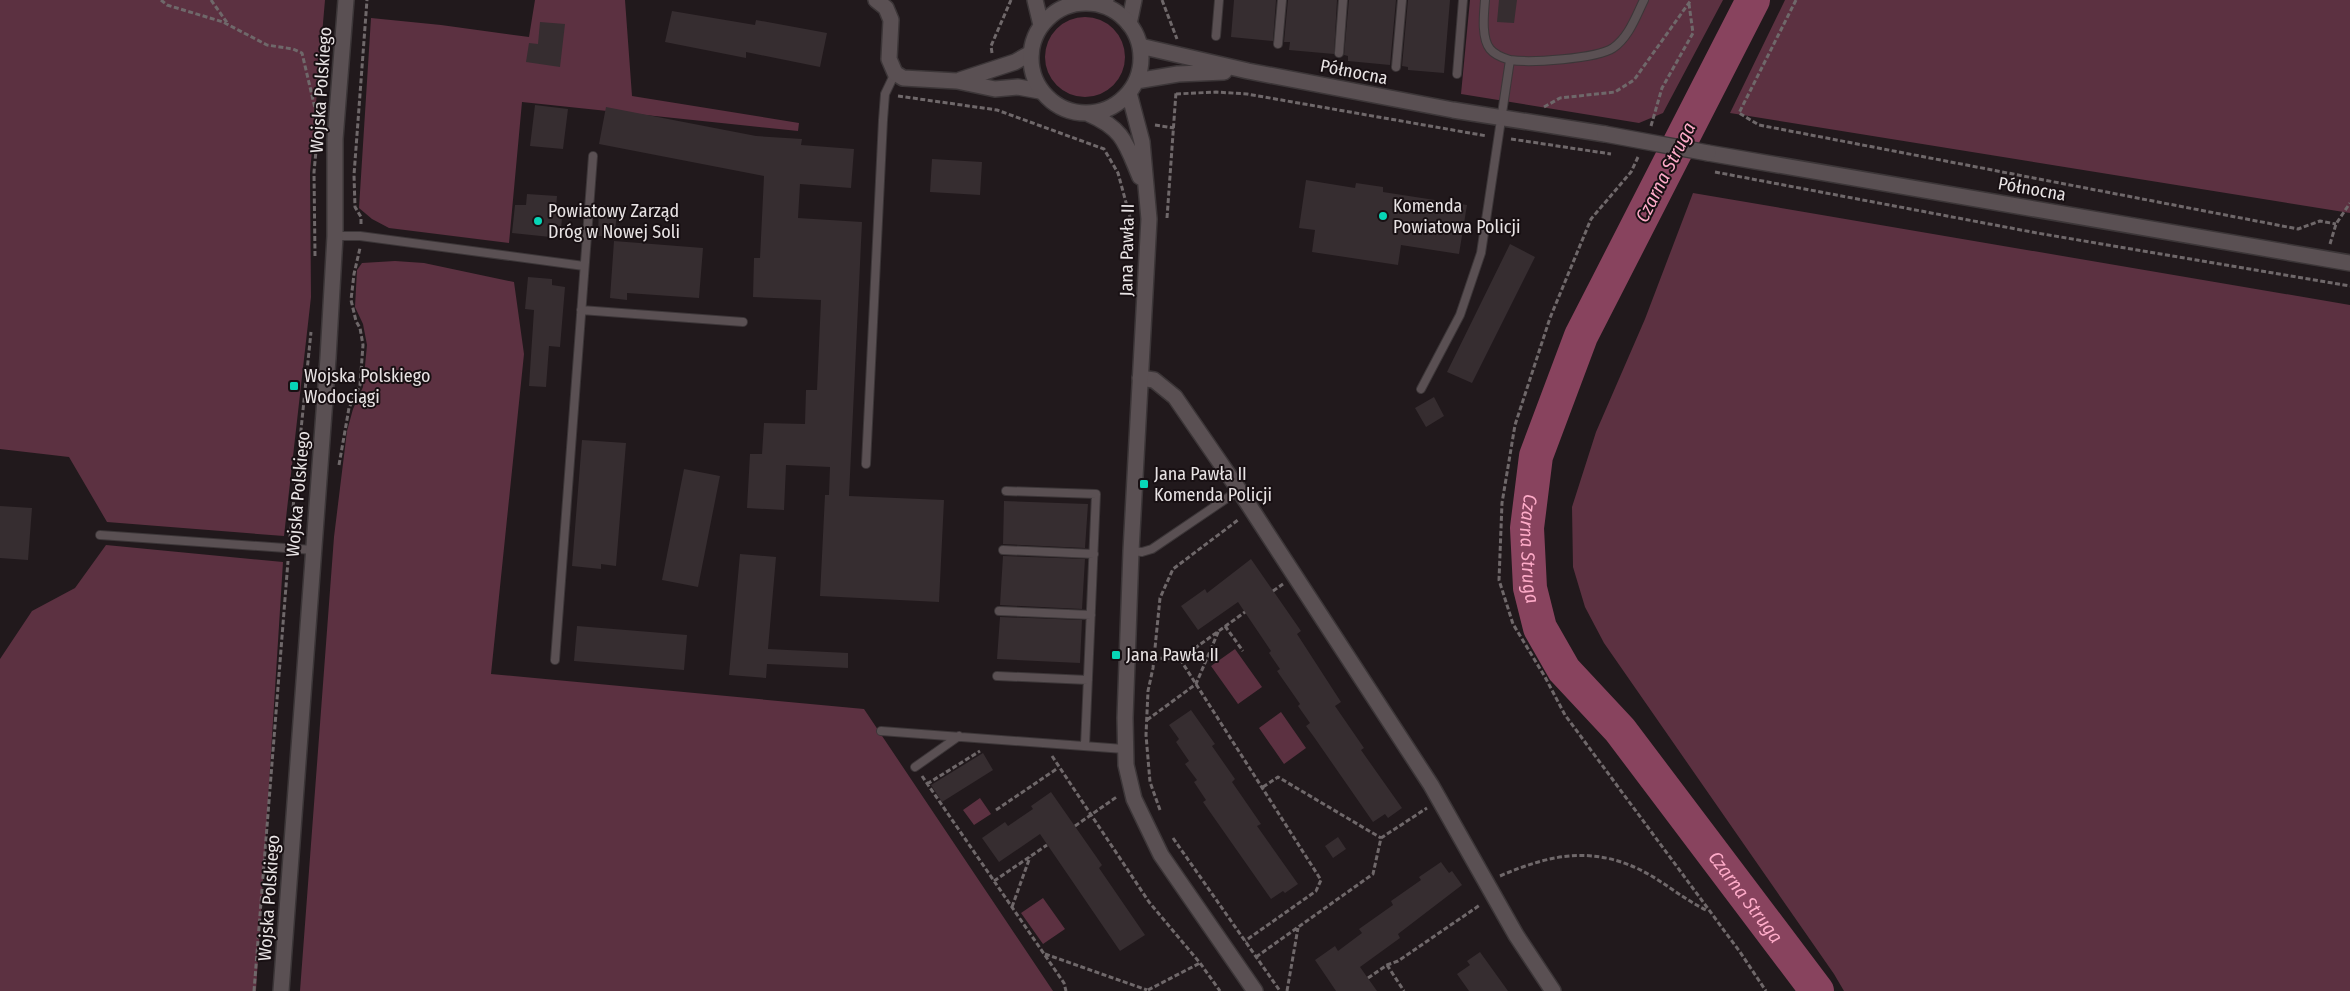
<svg xmlns="http://www.w3.org/2000/svg" width="2350" height="991" viewBox="0 0 2350 991" font-family="'Fira Sans Condensed',sans-serif">
<style>
.green{fill:#5c3141}
.lines{fill:none;stroke-linecap:round;stroke-linejoin:round}
.river{stroke:#88435e;stroke-width:34}
.building{fill:#362d30}
.service-casing{stroke:#3c3638;stroke-width:10}
.minor-casing{stroke:#3c3638;stroke-width:18}
.tertiary-casing{stroke:#3c3638;stroke-width:18}
.path{stroke:#6f686a;stroke-width:3;stroke-dasharray:5 2.5;stroke-linecap:butt}
.service{stroke:#5a5053;stroke-width:8}
.minor{stroke:#5a5053;stroke-width:15}
.tertiary{stroke:#5a5053;stroke-width:15}
.tertiary-bridge-casing{stroke:#3c3638;stroke-width:18;stroke-linecap:butt}
.tertiary-bridge{stroke:#5a5053;stroke-width:15}
.poi-dot{fill:#07d5b6;stroke:#181013;stroke-width:2}
.labels{text-anchor:middle;stroke-width:4;stroke-linejoin:round;paint-order:stroke}
.street-label{font-size:18px;fill:#e8e3e4;stroke:#181013}
.poi-label{font-size:18px;fill:#e8e3e4;stroke:#181013;text-anchor:start}
.water-label{font-size:19px;font-style:italic;fill:#feabc8;stroke:#181013}
</style>
<rect width="100%" height="100%" fill="#21191c"/>
<path class="green" d="M0,0H325L310,173L311,297L284,536L107,522L69,457L0,449Z
M535,0H625L632,96L799,123L798,131L522,102L509,243L389,228L372,219L359,208L371,18L441,25L529,37Z
M1470,0H1723L1663,113L1639,123L1461,94Z
M1785,0H2350V213L1730,113Z
M1045 57a40 40 0 1 1 80 0a40 40 0 1 1-80 0Z
M1693,193L2350,305V991H1844L1834,974L1604,643L1585,607L1573,567L1572,507L1596,432L1645,319Z
M395,261L424,263L514,282L524,354L491,674L864,709L1053,991H300L334,537L347,431L353,409L363,387L367,345L363,324L355,307L357,270L362,263Z
M106,545L283,562L256,991H0V659L32,611L75,588Z
M1235,649L1262,687L1238,704L1211,666Z
M1281,712L1306,748L1284,764L1259,728Z
M980,798L991,814L974,825L963,810Z
M1043,898L1065,929L1043,944L1021,913Z"/>
<g class="lines">
<path class="river" id="s1" d="M1753,0L1581,336L1536,456L1527,528L1530,588L1540,628L1564,670L1620,730L1817,991"/>
</g>
<path class="building" d="M1234,0H1276L1273,41L1231,37Z
M1288,0H1337L1334,54L1289,50L1290,42H1284Z
M1349,0H1396L1390,65L1348,61V56L1344,55Z
M1408,0H1450L1444,73L1408,70V67L1402,66Z
M1499,0H1517L1514,23L1497,22Z
M672,11L755,25L756,20L827,33L820,67L746,52V58L665,42Z
M540,22L565,24L560,67L526,62L529,43L538,44Z
M535,105L568,109L563,149L530,146Z
M606,107L756,136L802,139L801,145L854,149L851,188L800,184L798,218L862,222L849,496L944,500L939,602L820,596L825,495H829L830,467L786,465L784,510L747,508L750,454H762L764,423L805,424L806,390H817L821,300L753,297L754,258H760L764,176L599,144Z
M932,159L982,162L980,195L930,192Z
M1306,180L1355,188L1356,183L1383,187V192L1467,205L1459,254L1401,245L1398,265L1312,252L1315,230L1299,228Z
M527,194L557,196L556,208L563,209L560,238L512,233L515,205H526Z
M599,205L617,206L615,237L598,236Z
M614,241L703,248L699,298L627,293V300L610,298Z
M1510,244L1535,257L1472,383L1447,372Z
M528,277L552,279V285L565,287L560,347L549,346L546,387L529,386L534,310L525,309Z
M1434,397L1444,416L1426,427L1415,408Z
M582,440L626,443L616,566L601,564V569L572,566Z
M684,469L720,476L698,587L662,580Z
M1004,501L1088,504L1085,548L1003,544Z
M0,506L32,508L28,560L0,558Z
M740,554L776,557L768,649L848,653V668L767,664L766,678L729,675Z
M1003,556L1085,559L1082,609L1000,605Z
M1251,559L1301,631L1297,634L1341,702L1335,706L1364,748L1361,750L1402,808L1388,818L1385,814L1373,822L1314,737L1306,726L1310,723L1298,706L1300,704L1277,671L1280,669L1269,653L1271,651L1238,602L1198,630L1181,606L1205,589L1207,593Z
M1000,617L1082,620L1080,663L997,659Z
M577,626L687,635L684,670L574,661Z
M1191,710L1215,744L1212,746L1235,779L1232,782L1261,824L1257,826L1298,884L1285,893L1283,891L1271,899L1203,802L1206,800L1194,782L1197,780L1185,764L1189,761L1176,742L1179,739L1169,725Z
M983,753L993,770L942,802L931,785Z
M1051,792L1102,865L1099,868L1145,935L1120,951L1040,834L999,862L982,838L1005,822L1008,826L1033,809L1031,806Z
M1338,837L1346,849L1333,858L1325,846Z
M1441,862L1449,873L1452,871L1462,885L1398,934L1400,938L1360,967L1377,991H1336L1315,960L1335,946L1338,951L1362,933L1359,929L1393,905L1391,901L1421,880L1419,877Z
M1480,952L1508,991H1469L1457,974L1470,965L1467,961Z"/>
<g class="lines">
<g class="service-casing">
<path id="service" d="M1485,0C1484,13 1481,38 1490,49C1494,54 1503,58 1510,60C1530,63 1596,59 1613,48C1629,37 1636,16 1644,0
M1216,36L1219,0
M1278,44L1282,0
M1339,53L1343,0
M1396,67L1402,0
M1457,74L1463,0
M335,236H360L584,266
M581,310L743,322
M1421,389L1460,315L1481,253L1510,60
M866,464L883,120L885,94L895,73
M1006,491L1096,494L1085,746
M100,535L313,550
M1003,550L1094,554
M1131,551L1142,552L1152,549L1239,490
M999,611L1091,615
M555,660L593,156
M997,676L1088,680
M881,731L1124,749
M915,767L959,736"/>
</g>
<g class="minor-casing">
<path id="minor" d="M876,0L886,8L891,20L889,59L895,73L903,78L957,81L995,89L1018,87L1040,91
M1102,5L1106,0
M1129,24L1134,0
M960,80L1015,62L1031,53
M1140,378L1154,380L1175,397L1239,490L1431,785L1516,935L1553,991"/>
</g>
<g class="tertiary-casing">
<path id="tertiary" d="M1035,0L1041,25
M1031 58a55 55 0 1 1 110 0a55 55 0 1 1-110 0Z
M1140,46L1248,71L1453,110L1605,134
M1136,81L1178,74L1224,72
M1129,93L1142,142L1149,219L1131,551L1125,718L1126,765L1134,799L1161,855L1255,991
M1089,114C1124,129 1126,144 1140,177
M1708,153L2350,263
M281,991L328,358L335,236V139L346,0"/>
</g>
<path class="path" d="M161,0L167,5L223,22L267,45L293,49L302,53L318,121
M211,0L228,24
M1162,0L1177,39
M1796,0L1739,113L1759,125L2298,229L2320,221L2336,224
M992,53L991,46L1011,0
M1176,94L1216,92L1247,94L1487,136
M898,96L997,110L1104,149L1118,173L1131,221
M1544,107L1560,98L1615,92L1634,80L1691,0
M1155,125L1174,128
M1651,126L1662,88L1693,33L1689,4
M1511,139L1611,154
M1638,157L1631,172L1591,219L1550,318L1515,425L1502,503L1499,580L1513,624L1545,677L1565,715L1740,952L1766,991
M1715,172L2037,233L2350,286
M1167,218L1176,92
M361,224V217L355,207L354,175L367,0
M2330,244L2336,224L2350,203
M315,256L314,172L317,140
M339,465L349,408L360,385L363,345L360,328L356,321L351,300L354,274L360,248
M290,537L311,332
M1273,591L1283,584
M1225,626L1243,651
M1153,658L1180,659L1245,612
M1180,659L1321,880L1316,891L1245,941
M1147,720L1196,684L1219,630
M1052,756L1149,902L1200,963L1220,991
M922,776L1064,983L1066,991
M927,784L980,751
M1263,787L1278,777L1381,838
M996,810L1058,768
M1160,810L1150,782L1146,735L1148,691L1153,668L1160,598L1173,569L1238,520
M1075,826L1118,796
M1173,838L1280,991
M1500,876C1553,853 1597,845 1650,875C1670,887 1687,901 1708,911
M994,881L1047,845
M1012,907L1030,857
M1045,954L1147,990
M1256,957L1373,874L1381,838L1427,808
M1387,965L1404,991
M1368,978L1387,965L1398,961L1480,905
M1148,990L1200,963
M254,991L288,561
M1287,991L1298,928"/>
<use href="#service" class="service"/>
<use href="#minor" class="minor"/>
<use href="#tertiary" class="tertiary"/>
<g class="tertiary-bridge-casing">
<path id="tertiary-bridge" d="M1605,134L1708,153"/>
</g>
<use href="#tertiary-bridge" class="tertiary-bridge"/>
</g>
<g class="poi-dot">
<circle cx="1383" cy="216" r="5"/>
<circle cx="538" cy="221" r="5"/>
<rect x="289" y="381" width="10" height="10" rx="2.5"/>
<rect x="1139" y="479" width="10" height="10" rx="2.5"/>
<rect x="1111" y="650" width="10" height="10" rx="2.5"/>
</g>
<g class="labels">
<g class="street-label">
<text transform="translate(1354 72) rotate(11)" y="6">Północna</text>
<text transform="translate(321 90) rotate(-86)" y="6">Wojska Polskiego</text>
<text transform="translate(2032 189) rotate(10)" y="6">Północna</text>
<text transform="translate(1127 250) rotate(-89)" y="6">Jana Pawła II</text>
<text transform="translate(298 494) rotate(-85)" y="6">Wojska Polskiego</text>
<text transform="translate(269 898) rotate(-86)" y="6">Wojska Polskiego</text>
</g>
<g class="poi-label">
<text x="1393" y="212">Komenda<tspan x="1393" dy="21">Powiatowa Policji</tspan></text>
<text x="548" y="217">Powiatowy Zarząd<tspan x="548" dy="21">Dróg w Nowej Soli</tspan></text>
<text x="304" y="382">Wojska Polskiego<tspan x="304" dy="21">Wodociągi</tspan></text>
<text x="1154" y="480">Jana Pawła II<tspan x="1154" dy="21">Komenda Policji</tspan></text>
<text x="1126" y="661">Jana Pawła II</text>
</g>
<g class="water-label">
<text transform="translate(1665 172) rotate(-63)" y="7">Czarna Struga</text>
<text dy="7" stroke="none"><textPath href="#s1" startOffset="599">Czarna Struga</textPath></text>
<text dy="7" stroke="none"><textPath href="#s1" startOffset="1019">Czarna Struga</textPath></text>
</g>
</g>
</svg>
